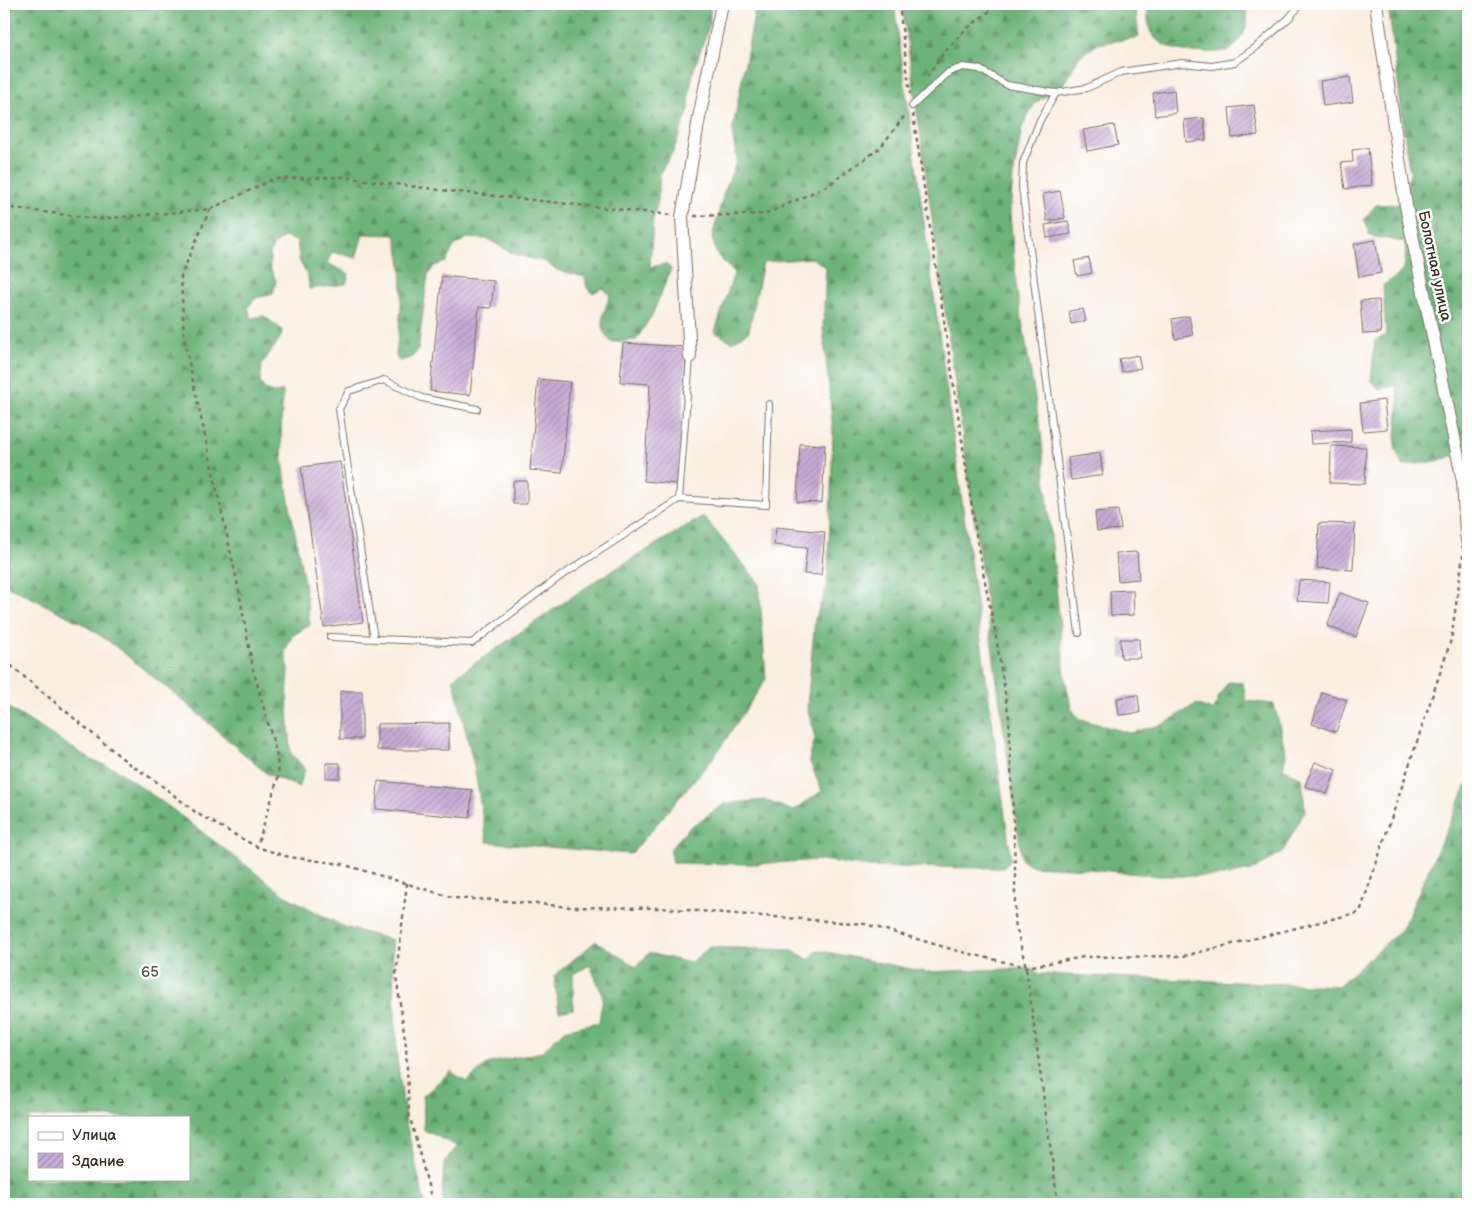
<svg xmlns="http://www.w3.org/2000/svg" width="1472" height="1208" viewBox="0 0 1472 1208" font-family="'Balsamiq Sans',sans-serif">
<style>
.forest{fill:url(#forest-firs);stroke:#546e4c;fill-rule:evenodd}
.building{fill:url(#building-hatch)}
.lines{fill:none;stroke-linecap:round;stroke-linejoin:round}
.lane-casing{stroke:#7e6f62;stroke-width:8}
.street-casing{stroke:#7e6f62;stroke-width:14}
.path{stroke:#7e6f62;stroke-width:2.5;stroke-dasharray:4 4;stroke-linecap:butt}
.lane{stroke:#fff;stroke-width:6}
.street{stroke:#fff;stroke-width:12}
.labels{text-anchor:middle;stroke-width:5;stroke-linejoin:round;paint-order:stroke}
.street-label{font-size:15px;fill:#3b2a1e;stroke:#fff}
.park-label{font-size:15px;fill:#515c40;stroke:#fff}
</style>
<defs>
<pattern id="forest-firs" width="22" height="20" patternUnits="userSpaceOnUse" patternTransform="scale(1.25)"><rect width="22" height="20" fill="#6cb379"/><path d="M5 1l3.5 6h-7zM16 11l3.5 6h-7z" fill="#5a9263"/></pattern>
<pattern id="building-hatch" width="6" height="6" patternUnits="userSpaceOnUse" patternTransform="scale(1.25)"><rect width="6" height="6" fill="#c7abd6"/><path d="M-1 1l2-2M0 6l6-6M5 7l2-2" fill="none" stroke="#a38bad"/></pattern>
</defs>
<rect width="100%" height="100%" fill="#fff"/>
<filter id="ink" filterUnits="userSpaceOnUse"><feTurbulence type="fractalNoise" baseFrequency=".02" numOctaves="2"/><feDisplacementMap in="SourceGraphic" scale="10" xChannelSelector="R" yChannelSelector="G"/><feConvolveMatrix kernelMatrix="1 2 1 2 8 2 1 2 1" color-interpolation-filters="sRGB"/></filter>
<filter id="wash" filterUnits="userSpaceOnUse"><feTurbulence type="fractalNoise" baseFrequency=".0096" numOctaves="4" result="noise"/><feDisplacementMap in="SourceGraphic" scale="20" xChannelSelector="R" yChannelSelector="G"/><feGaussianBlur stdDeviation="1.12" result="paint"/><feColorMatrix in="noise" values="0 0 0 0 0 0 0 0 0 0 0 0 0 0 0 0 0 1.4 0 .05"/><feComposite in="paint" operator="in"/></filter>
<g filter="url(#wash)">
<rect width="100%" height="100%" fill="#faeee1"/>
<path class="forest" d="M4,4H710V23L693,72L689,96V109L673,152L660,173L658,201L653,220L650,267L666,264L671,269L652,315L636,340L611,342L603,331V315L610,295L603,288L592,293L587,288L585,277L557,270L544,261L527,258L510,252L488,239L467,238L454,246L446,262L434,266L428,275L418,350L411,358L399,361L396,356C400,315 407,275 395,235L363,234L356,258L332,252L327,263L349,274L346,284L309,289L308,277L300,262L297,241L284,237L273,246L270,254V267L276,281L273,294L256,298L248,307L251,318L264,316L282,330L281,337L262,364L260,383C268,392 271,395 283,391C282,411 280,432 282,452C288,510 304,567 310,625L292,636L285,651L289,670L287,696L291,753L305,769L299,787L267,774L187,704L110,642L81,623L4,584Z
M756,4H894L1011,859L1004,868L869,867L822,860L753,864L673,863L670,849L689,828L724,804L765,800L793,811L822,791L809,760L815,738L807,707L815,619L827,587L830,518L833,432L823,328L826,267L812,258L763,262L749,331L732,342L715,332L734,273L717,255L712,238L724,192L737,160L732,133Z
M902,4H1135L1139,37L1098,44L1079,57L1063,85L1035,103L1022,128L1013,177L1010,214L1017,291L1041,433L1065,677L1071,708L1079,719L1130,733L1164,724L1196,704L1214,711L1219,696L1228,682L1243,683L1246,701L1274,704L1286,754L1283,768L1302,778L1305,811L1283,851L1255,869L1223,876H1160L1089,869L1033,866L1022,860Z
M1147,4H1247C1248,28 1247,32 1231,50C1210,54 1165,56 1152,34C1147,27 1148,12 1147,4Z
M1388,4H1468V451L1437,461L1403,466L1395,448L1399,401L1396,386L1379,389L1371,380L1375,341L1386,335L1383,285C1406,272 1406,269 1405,242L1370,236L1364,219L1376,205L1399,204L1411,172L1408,162Z
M703,516L759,583L766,679L714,757L631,854L487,842L474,766L453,678L597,580Z
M4,705L93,761L114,768L168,806L286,896L344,927L392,940L397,1059L406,1123L425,1204H4ZM29,1117H189V1179H29Z
M1468,782V1204H444L442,1189L444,1163L457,1146L424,1130L423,1096L451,1071L466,1082L489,1063L542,1052L564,1030L599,1022L603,996L590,965L573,974V1009L559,1012L554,976L596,941L636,967L649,953L690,963L710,947L793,950L809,960L817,950L926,972L1033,968L1038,974L1338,986L1402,929Z"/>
<g id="blocks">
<path class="building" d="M1350,77L1353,102L1323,106L1320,81Z
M1174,90L1176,113L1155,116L1153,93Z
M1254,105L1258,135L1232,138L1229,108Z
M1204,118L1206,140L1186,142L1184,120Z
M1114,125L1118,145L1087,151L1083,130Z
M1368,148L1372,185L1345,189L1341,163L1353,162L1352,150Z
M1060,191L1065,218L1047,221L1043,194Z
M1068,221L1071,234L1047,238L1045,225Z
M1375,240L1381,273L1359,277L1354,244Z
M1089,258L1092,273L1077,276L1074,261Z
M442,276L494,281L491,308L479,307L470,395L430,391Z
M1379,300L1381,333L1363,334L1360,301Z
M1083,309L1086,321L1071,324L1069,311Z
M1189,316L1193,335L1175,339L1172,319Z
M623,343L687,347L678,484L644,481L650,384L620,382Z
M1138,355L1141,368L1122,372L1119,359Z
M538,379L570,382L562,473L530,470Z
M1384,400L1387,429L1363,431L1360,403Z
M1351,429V442L1311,444L1310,431Z
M800,444L825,445L822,503L797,502Z
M1331,446L1366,447L1365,484L1330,483Z
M1100,453L1103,475L1071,480L1068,458Z
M340,462L363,622L324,627L301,467Z
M513,481H527V504H513Z
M1118,510L1121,529L1097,531L1095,512Z
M1319,523L1355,524L1353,570L1317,568Z
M776,527L825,532L821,575L804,574L807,548L774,545Z
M1137,552L1139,579L1118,581L1116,553Z
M1299,580L1330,582L1328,603L1297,601Z
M1133,590L1134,615L1111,616L1110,591Z
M1340,593L1369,603L1356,637L1327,626Z
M1120,639H1139L1140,658H1121Z
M340,691H362V739H340Z
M1322,692L1347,700L1336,732L1312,724Z
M1138,695L1140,713L1119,715L1117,698Z
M449,723V750H377V724Z
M1315,762L1336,770L1327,794L1305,786Z
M326,763H340V778H326Z
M378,781L472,790L470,818L376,809Z"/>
</g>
</g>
<g filter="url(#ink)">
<use href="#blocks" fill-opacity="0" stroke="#7e6f62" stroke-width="1"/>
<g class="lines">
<g class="lane-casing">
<path id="lane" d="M1056,93L1040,120L1023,163L1022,187L1079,633
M912,106L949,72L963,67L979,69L1007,85L1056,93L1087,88L1121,72L1182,63L1212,66L1235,62L1255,48L1288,19L1301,4
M679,499L690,357
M330,637L472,643L558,578L679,499L766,505L769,404
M374,639L339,409L349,391L384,380L422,398L477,409"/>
</g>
<g class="street-casing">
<path id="street" d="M1376,4L1406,206L1463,481L1466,534L1468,545
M690,357L682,217L699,118L722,4"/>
</g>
<path class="path" d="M899,4L910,94
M927,77L942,55L965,30L999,4
M913,114L978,547L995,631L1009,718L1015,866V922L1026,967L1058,1204
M4,207L100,219L210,209L274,179L343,177L440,190L671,215
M210,209L181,276L184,340L238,586L253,669L276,752L279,774L257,847
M694,216L766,214L827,186L880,148L906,114
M4,661L10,665L128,763L157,782L198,814L257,847L289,857L342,864L454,898L495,900L570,907L661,908L865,924L958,951L1026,967L1084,957L1184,956L1360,912L1451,640L1463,555
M407,883L396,975L406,1046L409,1114L433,1204"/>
<use href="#lane" class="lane"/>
<use href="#street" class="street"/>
</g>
</g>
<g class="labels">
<g class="street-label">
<text transform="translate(1435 266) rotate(78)" y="5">Болотная улица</text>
</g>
<g class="park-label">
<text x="150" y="977">65</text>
</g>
</g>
<rect width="1472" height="1208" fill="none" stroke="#fff" stroke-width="20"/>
<rect x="28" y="1116" width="162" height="65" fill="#ffffff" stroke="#b1aaa5"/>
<rect x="38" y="1132" width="25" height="8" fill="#ffffff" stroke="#b1aaa5"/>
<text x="72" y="1140" font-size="15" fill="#3b2a1e">Улица</text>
<rect x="38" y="1153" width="25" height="15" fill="url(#building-hatch)" stroke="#b1aaa5"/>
<text x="72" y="1166" font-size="15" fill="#3b2a1e">Здание</text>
</svg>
